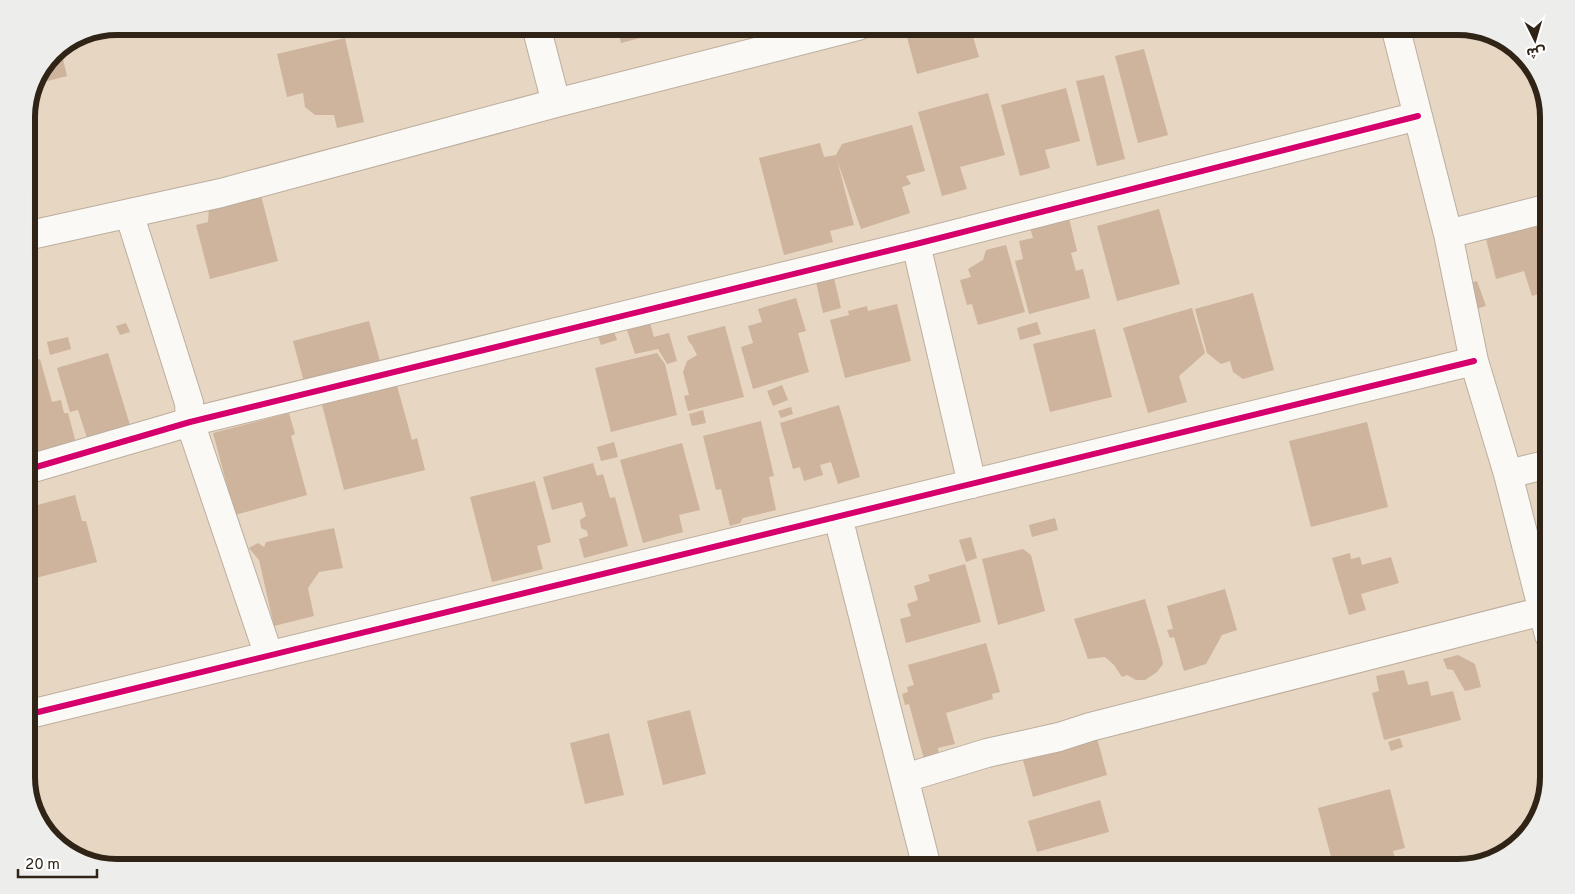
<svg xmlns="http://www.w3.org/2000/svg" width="1575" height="894" viewBox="0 0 1575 894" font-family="Overpass,'Noto Sans Arabic',sans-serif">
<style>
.building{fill:#ceb39d}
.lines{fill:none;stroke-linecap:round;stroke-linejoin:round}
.street-casing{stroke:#bcae9e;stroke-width:30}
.street{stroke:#fbf9f6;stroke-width:28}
.cycleway-casing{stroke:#fefefe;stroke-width:9}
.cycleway{stroke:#d6006c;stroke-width:6}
.rim{fill:none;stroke:#2f2416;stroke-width:6}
</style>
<rect width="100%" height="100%" fill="#e7d6c2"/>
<path class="building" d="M617,26H674V29L621,43Z
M687,26H708V27L689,32Z
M904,26H970L979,57L917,74Z
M1139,26H1162V27L1141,33Z
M345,38L364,122L337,128L334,115H315L305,107L303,93L287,97L277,54Z
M1144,49L1168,135L1138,143L1115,56Z
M54,52L56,60L63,59L67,76L40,83Z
M1104,75L1125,159L1097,166L1076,81Z
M1066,88L1080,141L1045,150L1050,168L1020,176L1001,105Z
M988,93L1005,155L960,167L967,189L942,196L918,112Z
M912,125L925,171L906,176L911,184L902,187L910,213L861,229L837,160L854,225L830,231L833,242L784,255L759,158L820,143L824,157L836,155L842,144Z
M258,184L278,261L210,279L196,225L208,222L209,208Z
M1159,209L1180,284L1117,301L1097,226Z
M1069,218L1077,251L1071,253L1076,271L1083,269L1090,298L1029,314L1015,261L1023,259L1019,241L1033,238L1030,228Z
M1549,220V291L1532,296L1524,271L1496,279L1485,235Z
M1006,245L1025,312L978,325L972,304L967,305L960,280L971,277L968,269L983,260L986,250Z
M834,278L841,308L823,313L816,282Z
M1477,281L1486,306L1473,310L1465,285Z
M1253,293L1274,370L1243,379L1233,372L1230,361L1221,364L1207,353L1195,309Z
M796,298L806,331L798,333L809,372L753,389L741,347L753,343L748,326L762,322L758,309Z
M897,304L911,361L845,378L830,320L849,315L848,311L867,306L868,311Z
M1549,305V327L1545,328L1540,307Z
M1192,308L1205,353L1179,376L1187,402L1148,413L1123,328Z
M369,321L381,365L305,386L293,341Z
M1037,322L1041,334L1020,340L1017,328Z
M126,323L130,332L120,335L116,326Z
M650,323L654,337L669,333L677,361L667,364L658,349L635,354L627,330Z
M725,326L744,397L688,411L684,396L689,395L683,372L687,361L697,355L692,345L689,342L687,336Z
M613,329L617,340L601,345L597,334Z
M1095,329L1112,397L1050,412L1033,344Z
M68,337L71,349L50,355L47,342Z
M108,353L130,425L87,438L78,410L70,412L57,368Z
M657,353L665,364L677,415L611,432L595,368Z
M40,359L52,402L61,400L64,413H68L76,443L26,456V363Z
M396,382L412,440L417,438L425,470L344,490L321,401Z
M782,385L788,400L773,406L767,391Z
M839,405L860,477L838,484L831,462L820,465L823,475L804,481L800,467L793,469L780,423Z
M791,407L793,414L781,418L778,411Z
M703,410L706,423L692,426L689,414Z
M289,413L295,434L291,436L307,495L235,515L213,433Z
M761,421L774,476L769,477L776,510L743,518L740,523L730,526L721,489L716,490L703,436Z
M1367,422L1388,507L1311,527L1289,441Z
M614,442L618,457L601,461L597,447Z
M682,443L700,510L679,515L683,532L643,543L620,460Z
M593,463L597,476L603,474L610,498L615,497L628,546L584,558L579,539L588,536L587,531L581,528L580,520L586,516L582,502L552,510L543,477Z
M535,481L551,542L537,546L543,569L492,582L470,497Z
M75,495L82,521H86L97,562L32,579L26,557V508Z
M1055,518L1058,530L1032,537L1029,525Z
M334,528L343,568L319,572L308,588L314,616L274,626L259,560L249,548L258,543L264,547L266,542Z
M971,537L977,558L966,562L959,540Z
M1023,549L1031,555L1045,611L998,625L982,559Z
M1350,553L1351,559L1360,557L1362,565L1391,557L1399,583L1361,594L1366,610L1349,615L1332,558Z
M965,564L981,622L906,643L900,619L911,616L907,604L918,600L914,586L930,581L928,575Z
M1225,589L1237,630L1222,635L1206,664L1184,671L1174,637L1170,638L1167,630L1173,629L1167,606Z
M1145,599L1160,650L1163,664L1157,672L1145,680H1136L1127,675L1122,677L1114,665L1105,657L1088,659L1074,619Z
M986,643L1000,692L992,694L993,699L946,713L955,744L938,748L939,755L924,759L909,704L905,705L902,694L908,692L907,687L914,685L908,665Z
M1458,655L1475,664L1481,687L1465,691L1453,670L1447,669L1443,659Z
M1404,670L1408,685L1428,681L1431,696L1453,691L1461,720L1384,740L1372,693L1379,691L1376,676Z
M690,710L706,774L663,785L647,721Z
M609,733L624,795L585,804L570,743Z
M1097,738L1107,775L1033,797L1023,760Z
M1400,738L1403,747L1391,751L1388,742Z
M1390,789L1405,848L1393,851L1398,868H1334L1318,808Z
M1100,800L1109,832L1037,852L1028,821Z
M1123,860L1125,868H1095V867Z"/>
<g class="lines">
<g class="street-casing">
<path id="street" d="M536,26L556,103
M1395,26L1448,234L1474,361L1508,474L1549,635
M129,213L189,403L190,422L269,656
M1448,234L1549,208
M26,236L221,193L556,103L858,26
M916,244L972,484
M26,470L190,422L916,244L1418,116
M1508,474L1549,464
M838,517L927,868
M26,715L1474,361
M905,778L987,753L1059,737L1090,727L1543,611"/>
</g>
<use href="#street" class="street"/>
<g class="cycleway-casing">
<path id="cycleway" d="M26,470L190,422L916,244L1418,116
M26,715L1474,361"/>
</g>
<use href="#cycleway" class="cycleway"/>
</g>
<path d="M0 0H1575V894H0ZM117 35H1458A82 82 0 0 1 1540 117V777A82 82 0 0 1 1458 859H117A82 82 0 0 1 35 777V117A82 82 0 0 1 117 35Z" fill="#ededeb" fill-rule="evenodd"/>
<path class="rim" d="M117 35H1458A82 82 0 0 1 1540 117V777A82 82 0 0 1 1458 859H117A82 82 0 0 1 35 777V117A82 82 0 0 1 117 35Z"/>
<g transform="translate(1535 40) rotate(175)" stroke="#fefefe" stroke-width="4" paint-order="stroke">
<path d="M0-4L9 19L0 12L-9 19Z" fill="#2f2416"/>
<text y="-8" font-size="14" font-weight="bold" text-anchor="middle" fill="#2f2416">ش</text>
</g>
<path d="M18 869v8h79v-8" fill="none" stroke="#2f2416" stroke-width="2.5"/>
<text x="25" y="869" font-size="15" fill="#2f2416" stroke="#fefefe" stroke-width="4" paint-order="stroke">20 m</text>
</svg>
